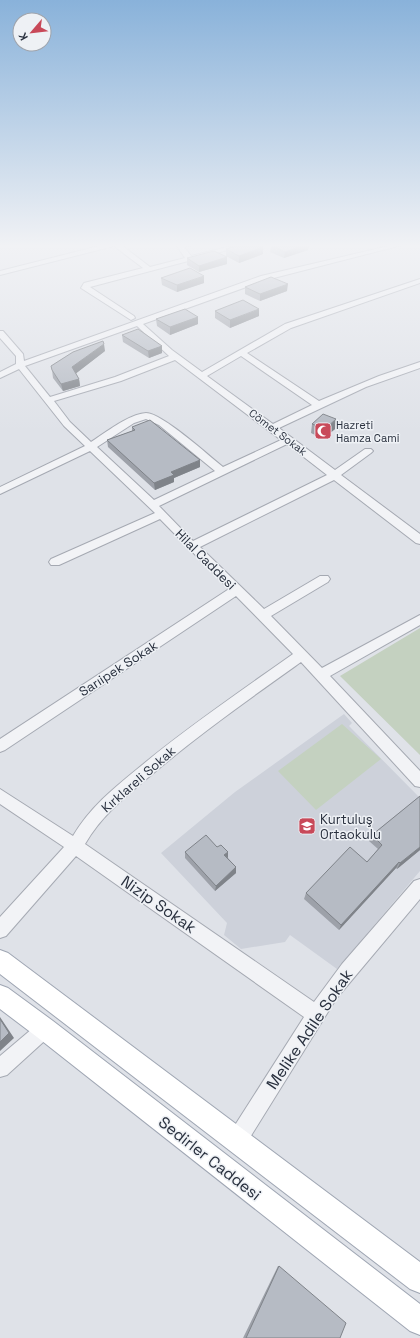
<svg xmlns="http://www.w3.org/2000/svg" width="420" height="1338" viewBox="0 0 420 1338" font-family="'Space Grotesk',sans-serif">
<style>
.built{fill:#cdd1da}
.green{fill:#c4d1c0}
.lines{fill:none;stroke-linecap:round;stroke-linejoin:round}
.minor-casing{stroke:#a5a9b2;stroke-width:2}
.major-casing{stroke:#9fa6b3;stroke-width:2}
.minor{fill:#f2f3f6;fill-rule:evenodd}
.major{fill:#fff;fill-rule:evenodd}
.wall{fill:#9da1a9}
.shaded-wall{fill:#7f8389}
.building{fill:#b6bbc4;stroke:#7f8389}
.labels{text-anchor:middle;stroke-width:3;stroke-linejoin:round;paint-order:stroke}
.far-poi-label{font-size:11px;fill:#29303e;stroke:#eef1f5;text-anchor:start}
.far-street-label{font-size:11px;fill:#29303e;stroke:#eef1f5}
.street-label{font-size:13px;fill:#29303e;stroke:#eef1f5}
.poi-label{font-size:13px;fill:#29303e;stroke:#eef1f5;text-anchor:start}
.near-street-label{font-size:16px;fill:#29303e;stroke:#eef1f5}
</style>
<rect width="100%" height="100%" fill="#dfe2e8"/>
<path class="built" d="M344,714L352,723L349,726L420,798V871L337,969L290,935L285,942L241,949L224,935L227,923L161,853L235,792Z"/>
<path class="green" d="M420,628V755L340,676Z
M342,724L381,759L316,810L278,771Z"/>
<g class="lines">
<g class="minor-casing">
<path id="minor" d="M107,244H120L150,267L185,258L177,246L182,244H193L192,245L184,247L191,256L240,244L245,245L192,260L90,287L134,316L135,318L131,320L81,288L84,283L143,268L114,246L0,275V271Z
M397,244H406L266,280L143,324L172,350L202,372L285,324L420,279V283L291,328L247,353L319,401L379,376L420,362V368L366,387L279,428L335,470L365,449H371L373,451L371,453L341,475L420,534V544L416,543L334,480L200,547L264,609L320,576H328L330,579L328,582L271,616L322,668L420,615V625L330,676L420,771V787L415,786L301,662C249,699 198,735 150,776C125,797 101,816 85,844L314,1002L342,964L414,881L420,879V899L336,999L244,1147L237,1150L230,1147L227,1140L230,1133L304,1017L76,856L6,936L0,938V917L64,847L0,804V789L73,836C91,806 114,788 141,766C189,726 241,691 293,654L236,596L5,750L0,752V739L229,589L160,519L59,565H51L49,562L51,559L155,513L90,451L0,494V487L85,446L64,426L19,369L0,378V372L16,364V356L0,338V331H3L23,354L24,361L261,276ZM137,326L169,356L115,377L50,397L25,366ZM241,356L312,405L273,424L207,376ZM175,360L281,440L223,467C209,456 162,413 146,413C129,414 105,433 91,442L70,422L54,401L121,381ZM146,419L159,425L215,471L154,500L97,447L134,423ZM287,444L327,475L193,541L159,506Z
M45,1020L51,1023L54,1029L51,1035L7,1075L0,1077V1056L39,1023Z"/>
</g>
<g class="major-casing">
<path id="major" d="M0,950L8,953L420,1262V1293L410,1289L0,974Z
M0,985L8,988L53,1021L420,1304V1335L410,1331L37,1037L0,1009Z"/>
</g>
<use href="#minor" class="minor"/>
<use href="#major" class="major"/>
</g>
<path class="wall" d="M309,244L308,250L284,258L270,252L271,245Z
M226,249L263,254L239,263L226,256Z
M187,258L227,264L199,272L187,265Z
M161,278L204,283L177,292L162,285Z
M245,287L287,291L260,301L245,294Z
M215,311L259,316L230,328L215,318Z
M198,317V324L170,335L157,326L156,319Z
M122,335L162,346V353L149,358L123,342Z
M105,351L76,373L79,379L80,386L63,391L53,378L52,370Z
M312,424L335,429L323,439L311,433Z
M132,427L200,467L174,478V482L155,490L108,447L107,440L132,431Z
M420,796V850L397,869L396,868L339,930L304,899L306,893L367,862L378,849L369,841L372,835Z
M217,847L228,852V858L236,867V873L215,891L185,858V852Z
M278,1266H279L340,1338H243Z"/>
<path class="shaded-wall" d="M309,244L308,250L284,258L285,252Z
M263,247V254L239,263V256Z
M227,257V264L199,272V266Z
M204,276V283L177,292V285Z
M288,284L287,291L260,301V294Z
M259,309V316L230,328V320Z
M198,317V324L170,335V327Z
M104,344L105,351L74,375L72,367Z
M162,346V353L149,358L148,351Z
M79,379L80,386L63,391L61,384Z
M336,419L335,429L323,439L325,429Z
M200,460V467L174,478V482L155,490L154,483L171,472Z
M420,847V850L397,869L400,863Z
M228,852V858L224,855Z
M399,862L396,868L339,930L341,925Z
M236,867V873L215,891L216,886Z
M0,1017L14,1038L0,1051Z"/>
<path class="building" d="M243,244H255L263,247L239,256L226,249Z
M276,244H309L285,252L271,245Z
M214,251L227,257L199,266L187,258Z
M190,268L204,276L177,285L161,278Z
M271,277L288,284L260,294L245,287Z
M243,300L259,309L230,320L215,311Z
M185,309L198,317L170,327L156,319Z
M138,329L162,346L148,351L122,335Z
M103,341L104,344L72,367L79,379L61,384L52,370L51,366L73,352Z
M323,414L336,419L325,429L312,424Z
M150,420L200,460L171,472L174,475L154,483L107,440L135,430L132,427Z
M420,796V847L400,863L399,862L341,925L306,893L350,847L367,862L382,845L372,835Z
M206,835L217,847L221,845L228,852L224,855L236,867L216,886L185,852Z
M0,1019L9,1033L0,1042Z
M279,1266L346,1323L340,1338H246Z"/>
<linearGradient id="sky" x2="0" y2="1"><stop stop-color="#89b2da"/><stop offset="0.57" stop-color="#f1f2f5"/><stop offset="1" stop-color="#f1f2f5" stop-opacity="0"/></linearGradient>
<rect width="420" height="431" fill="url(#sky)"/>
<defs>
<g id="mosque-square" transform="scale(0.9)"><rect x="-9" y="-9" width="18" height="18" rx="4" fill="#c84959" stroke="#eef1f5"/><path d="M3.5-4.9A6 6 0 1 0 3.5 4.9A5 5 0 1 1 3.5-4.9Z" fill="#fff"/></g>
<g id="school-square" transform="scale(0.9)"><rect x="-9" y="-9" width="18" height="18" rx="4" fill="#c84959" stroke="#eef1f5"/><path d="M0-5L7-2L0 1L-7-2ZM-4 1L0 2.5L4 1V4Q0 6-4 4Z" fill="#fff"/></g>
</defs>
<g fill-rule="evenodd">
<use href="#mosque-square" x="323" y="431"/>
<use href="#school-square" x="307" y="826"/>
</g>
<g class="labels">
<g class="far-poi-label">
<text x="336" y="429">Hazreti<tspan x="336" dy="13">Hamza Cami</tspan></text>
</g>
<g class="far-street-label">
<text transform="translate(278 432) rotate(37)" y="4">Cömet Sokak</text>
</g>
<g class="street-label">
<text transform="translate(206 559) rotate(45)" y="5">Hilal Caddesi</text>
<text transform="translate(118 668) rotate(-33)" y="5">Sarıipek Sokak</text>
<text transform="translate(138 779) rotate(-41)" y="5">Kırklareli Sokak</text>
</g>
<g class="poi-label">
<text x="320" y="824">Kurtuluş<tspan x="320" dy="15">Ortaokulu</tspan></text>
</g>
<g class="near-street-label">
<text transform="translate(159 904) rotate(35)" y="6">Nizip Sokak</text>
<text transform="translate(309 1029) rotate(-56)" y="6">Melike Adile Sokak</text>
<text transform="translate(210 1158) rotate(38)" y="6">Sedirler Caddesi</text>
</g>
</g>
<g transform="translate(32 32) rotate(242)"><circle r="19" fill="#eef1f5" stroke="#9fa4ac"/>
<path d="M0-3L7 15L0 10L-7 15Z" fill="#c84959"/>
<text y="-6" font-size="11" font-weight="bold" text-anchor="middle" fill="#29303e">K</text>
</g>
</svg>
